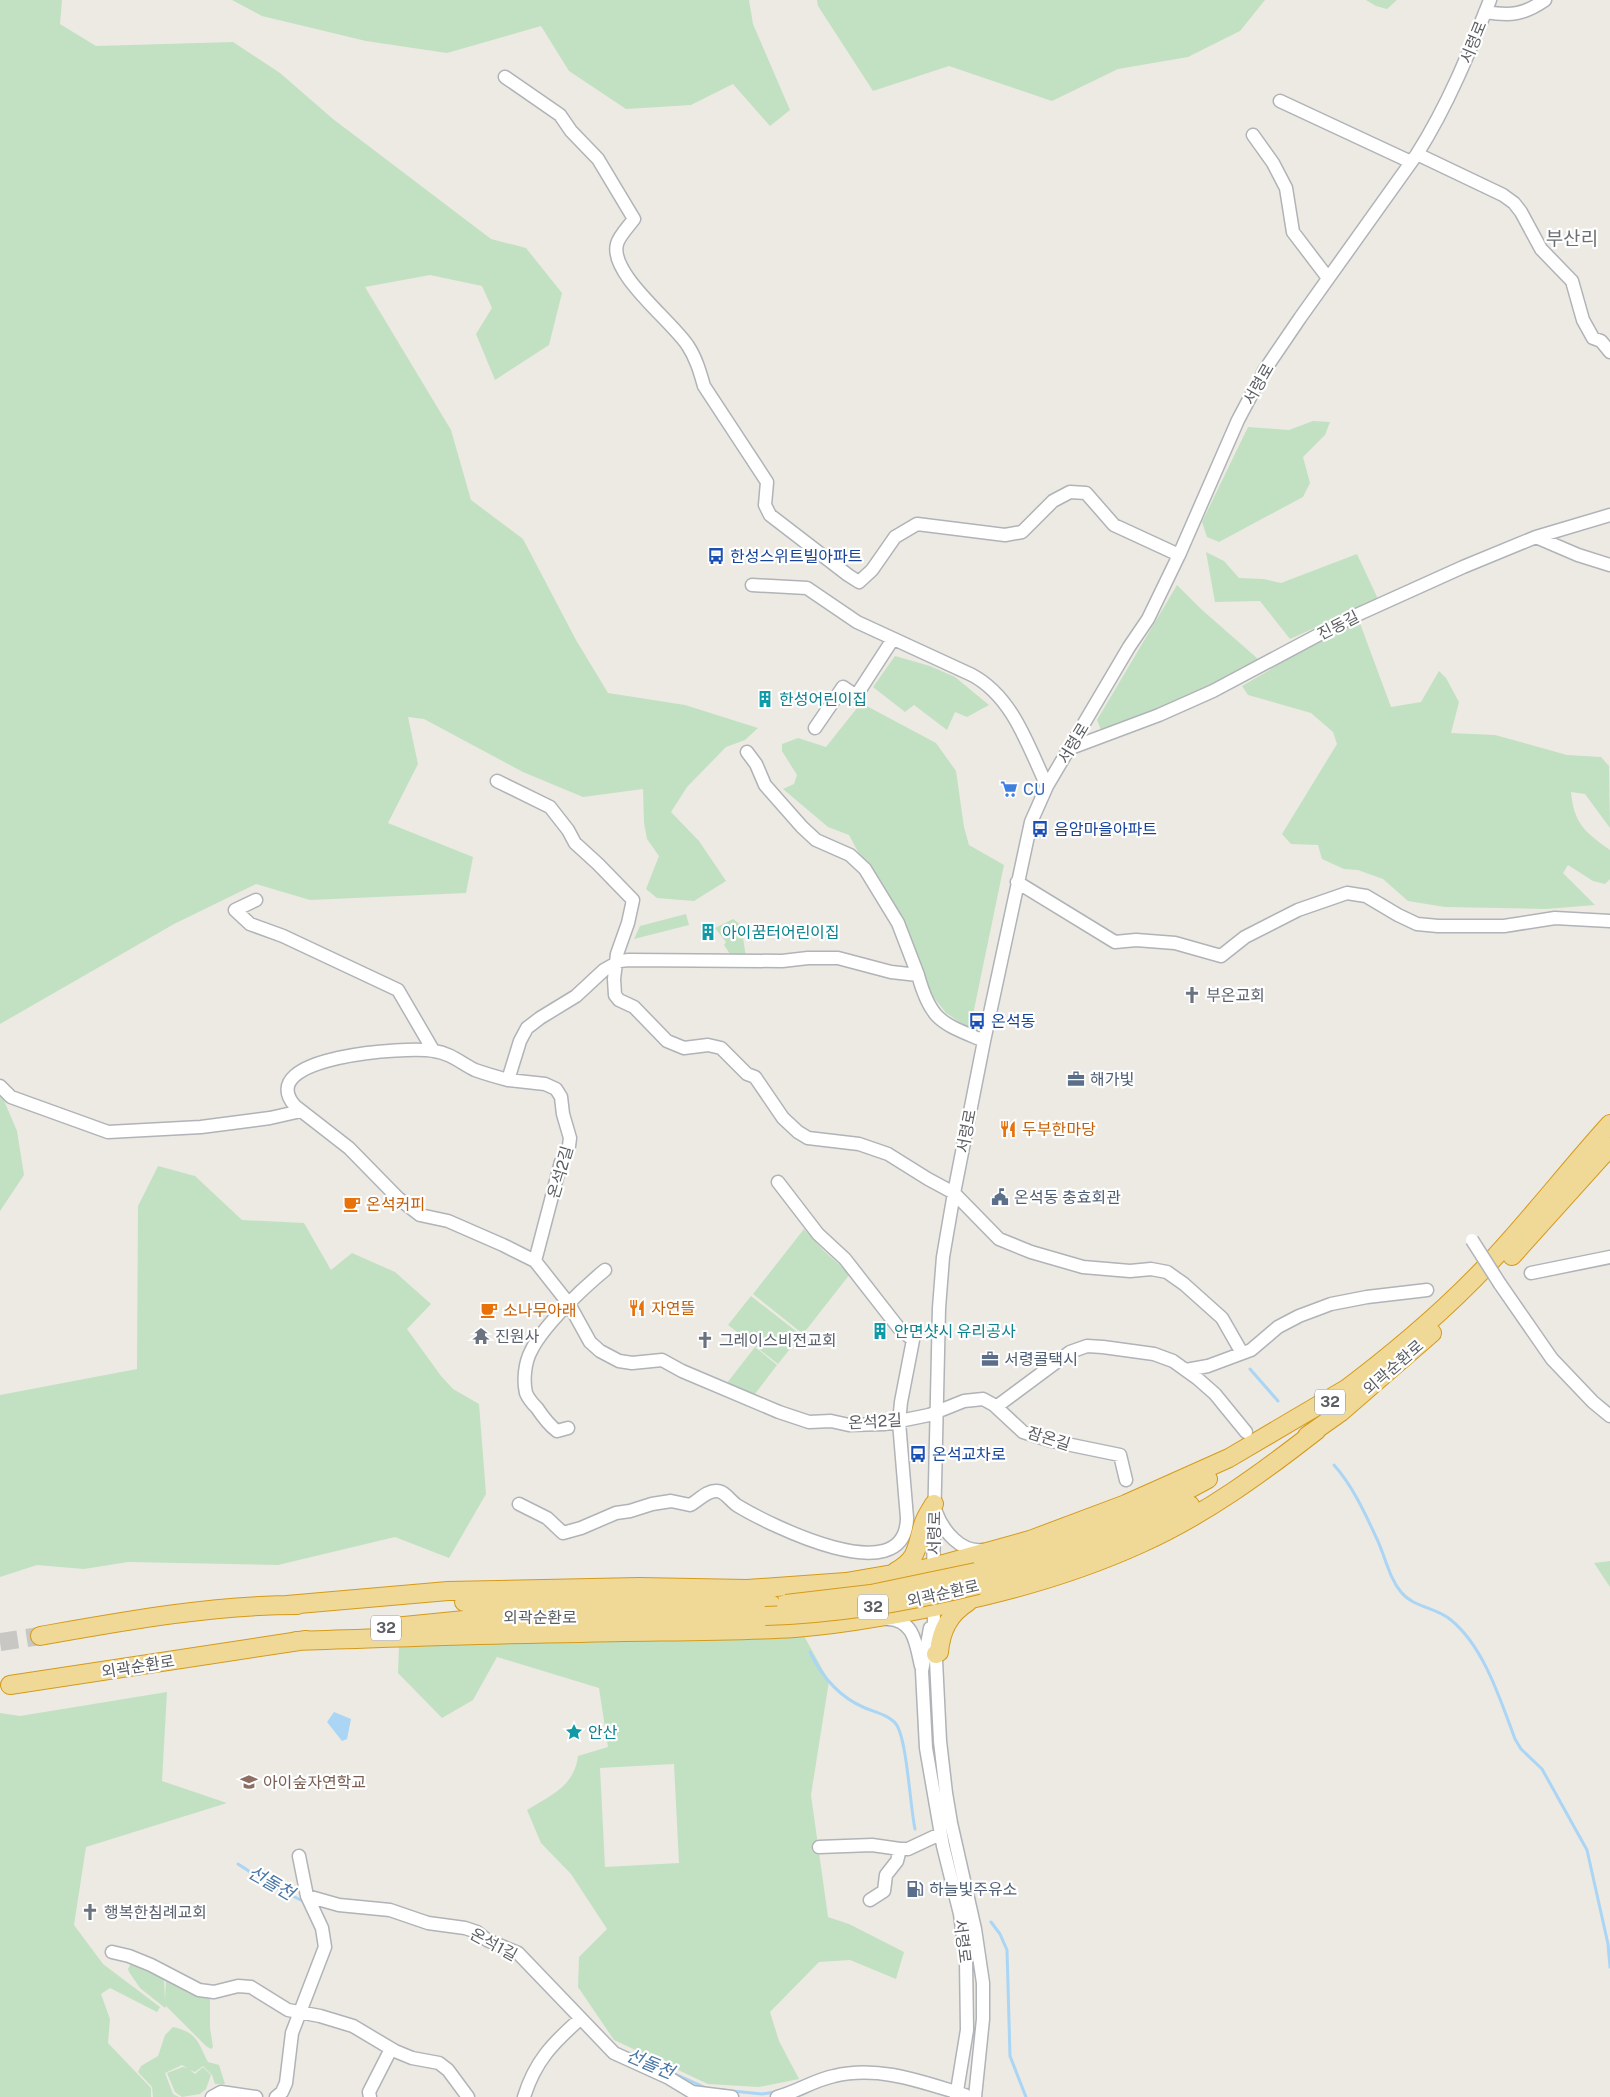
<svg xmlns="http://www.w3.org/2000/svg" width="1610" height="2097" viewBox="0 0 1610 2097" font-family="'Public Sans','Noto Sans KR',sans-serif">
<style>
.green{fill:#c2e1c2;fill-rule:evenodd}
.water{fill:#aad5f5}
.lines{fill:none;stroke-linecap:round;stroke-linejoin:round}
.stream{stroke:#aad5f5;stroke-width:3}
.highway-tunnel{stroke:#c8c7c3;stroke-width:18;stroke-dasharray:18 9;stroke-linecap:butt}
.minor-casing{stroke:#b0b3b7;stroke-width:15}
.highway-casing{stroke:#d59a1a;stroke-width:20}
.minor{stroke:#fff;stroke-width:12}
.highway{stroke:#f0d996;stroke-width:18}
.minor-bridge-casing{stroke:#b0b3b7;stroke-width:15;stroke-linecap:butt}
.highway-bridge-casing{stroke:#d59a1a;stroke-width:20;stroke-linecap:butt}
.minor-bridge{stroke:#fff;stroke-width:12}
.highway-bridge{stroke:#f0d996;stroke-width:18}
.labels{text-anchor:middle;stroke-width:4.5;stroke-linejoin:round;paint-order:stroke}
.shield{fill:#fff;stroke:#8c8e91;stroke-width:1}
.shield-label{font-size:15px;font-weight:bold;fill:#5b5e62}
.street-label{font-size:16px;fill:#5b5e62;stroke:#fff}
.transit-label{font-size:16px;fill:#164399;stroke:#fff;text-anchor:start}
.culture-label{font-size:16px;fill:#0d838f;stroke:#fff;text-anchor:start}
.shop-label{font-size:16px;fill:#366cbe;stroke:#fff;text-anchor:start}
.worship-label{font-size:16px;fill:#5b616d;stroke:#fff;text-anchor:start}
.service-label{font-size:16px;fill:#4e5e75;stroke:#fff;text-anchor:start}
.food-label{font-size:16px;fill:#c56008;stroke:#fff;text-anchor:start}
.education-label{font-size:16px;fill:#785e54;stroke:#fff;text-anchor:start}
.water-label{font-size:18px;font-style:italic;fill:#4a77a5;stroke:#fff}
.quarter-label{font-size:19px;fill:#6c7074;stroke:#fff}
</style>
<rect width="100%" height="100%" fill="#eceae3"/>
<path class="green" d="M0,0H62L60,24L96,46L233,42L280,73L333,119L491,239L526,248L562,293L549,345L495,380L476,334L492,308L482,286L430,275L365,287L451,430L471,500L523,539L576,640L608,693L685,705L758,728L745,740L726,747L687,787L671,812L699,841L726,881L694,901L657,898L646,889L659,856L647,839L644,823L643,789L583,797L523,772L424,719L408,717L418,764L388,823L473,857L466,893L310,900L256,884L174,924L0,1024Z
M232,0H749L753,24L790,110L770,126L733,84L691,105L626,109L569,71L541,26L447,53L366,41L262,16Z
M817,0H1265L1240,31L1188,57L1118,69L1052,101L949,66L873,91L818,6Z
M1366,0H1397L1387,9L1376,6Z
M1313,421L1330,422L1325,435L1303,457L1310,483L1303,497L1219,542L1207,537L1202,522L1248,427L1289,430Z
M1206,552L1224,561L1239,578L1264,579L1281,583L1357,554L1378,599L1290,639L1260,601L1215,602Z
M1177,585L1201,609L1258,659L1206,688L1111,729L1101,730L1097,720Z
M1358,618L1391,707L1421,702L1439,671L1446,678L1459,702L1451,733L1495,735L1567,755L1601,757L1609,766L1610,828L1585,794L1571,792C1574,824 1585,832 1610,850V879L1605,884L1593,881L1568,865L1563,873L1595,905L1546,909L1445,907L1408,901L1383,879L1358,870L1344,869L1322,859L1318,845L1291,844L1282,834L1337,744L1333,732L1311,713L1248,695L1242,686Z
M895,656L930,666L955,677L989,705L967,717L955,712L947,730L914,705L905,712L873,687Z
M861,703L936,743L956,771L964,827L969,845L1004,865L970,1029L946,1013L931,994L915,949L898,912L863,861L849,835L828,827L783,789L794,784L797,775L782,751V744L798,738L826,747Z
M686,914L689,925L634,939L640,926Z
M733,919L741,925L746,957H732L724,945L726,942L715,928Z
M0,1091L17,1131L24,1175L0,1211Z
M158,1166L195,1176L242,1220L304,1223L331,1270L352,1253L395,1272L431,1304L407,1329L441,1376L453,1389L479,1404L486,1494L449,1558L395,1537L278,1565L128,1562L84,1569L37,1565L0,1577V1395L137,1369L138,1206Z
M804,1229L824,1251L850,1274L803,1334L753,1294Z
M751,1296L801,1335L778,1364L728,1325Z
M755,1347L777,1365L755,1394L727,1383Z
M1610,1561V1587L1594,1563Z
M506,1636H804L829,1681L811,1795L828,1917L849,1924L904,1952L896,1979L850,1960L819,1962L770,2012L779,2041L799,2079L759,2087L708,2084L614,2040L578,1987L579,1957L607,1929L571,1874L541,1843L527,1810C551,1795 574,1787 578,1756L608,1747L599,1688L497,1657L473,1700L442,1718L398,1673L399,1647ZM674,1764L679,1863L605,1867L600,1768Z
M167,1692L162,1781L227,1803L86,1847L74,1925L103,1964L160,2007L157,2012L110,1988L101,1994L110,2019L108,2043L151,2088V2097H0V1713L20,1716Z
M131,1963H140L164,1979L165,2000L166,1979L210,1997V2028L213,2047L211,2049L206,2046L166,2006L165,2008L140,1988L129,1972L128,1969Z
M173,2027C198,2033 197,2041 208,2062L219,2065L225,2084H215L212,2075L203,2066L195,2072L190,2070L195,2074L203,2067L211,2075L206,2089L200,2094L182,2097L175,2092L167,2073L183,2067L187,2068L182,2065L165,2073L173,2094L179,2097H153L152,2087L138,2072L141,2066L158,2056L165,2035Z"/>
<path class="water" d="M334,1712L351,1719L347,1739L342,1741L327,1722Z"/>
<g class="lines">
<path class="stream" d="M1250,1369L1278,1401
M1334,1465C1352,1485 1365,1513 1376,1537C1385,1555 1388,1576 1401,1592C1414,1608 1436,1607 1451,1620C1484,1647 1500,1699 1515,1739L1521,1749L1542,1769L1587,1850L1608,1944L1610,1967
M810,1652C822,1677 839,1697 865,1708C875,1712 889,1715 896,1724C907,1739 910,1806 915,1829
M238,1864L272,1886L305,1902
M991,1922L1000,1934L1007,1950L1010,2056L1026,2097
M664,2069L706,2088
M722,2090L762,2094L775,2092"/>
<path class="highway-tunnel" d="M0,1642L40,1636"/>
<g class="minor-casing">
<path id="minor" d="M1485,12C1511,16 1523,15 1545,0
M505,77L560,115L571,131L598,159L634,219C629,226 619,236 617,244C609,274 673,322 688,346C696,358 700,372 704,386L767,482L765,505L770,515L848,575L859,582L872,570L895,537L917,524L1005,535L1022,532L1053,501L1070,492L1086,493L1114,525L1179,555
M1280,101L1411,162
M1253,135L1273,163L1286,188L1293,232L1328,278
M1417,154L1503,195L1514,203L1521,212L1541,249L1572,281L1583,320L1593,338L1601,341L1610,352
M1536,537L1578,555L1610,565
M752,585L807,588L857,622L972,675C1013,697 1028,746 1047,786
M815,728L843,687L856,696L893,639
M1071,748L1159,715L1213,691L1350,618L1463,567L1536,537L1610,515
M747,752L756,764L765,785L802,827L816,840L850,855L865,869L898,923L918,975
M497,781L550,807L568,830L575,843L598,864L633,900L628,923L617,954L614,979L615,995L619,1000L634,1007L667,1041L684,1048L708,1045L721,1048L747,1074L755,1077L783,1118L798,1132L808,1138L859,1144L888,1154L928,1179L954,1193L999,1239L1031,1252L1083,1267L1130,1271L1151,1269L1167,1272L1184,1284L1222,1318L1242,1353
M1017,882L1115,942L1136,940L1175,943L1221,956L1245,937L1298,910L1347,893L1366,896L1398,915L1417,924L1438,926H1504L1555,918L1610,921
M256,900L235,910L250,924L283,936L398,990L433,1050
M984,1041C942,1023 931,1022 918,975L891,972L838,958H808L782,961L629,960L620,961L604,970L576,996L540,1018L527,1028L520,1041L508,1080L545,1084L556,1089L561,1097L563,1114L570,1138L569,1146L561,1162L535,1261L569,1304L590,1342L600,1351L619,1361L632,1363L662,1360L682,1371L779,1412L809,1422L831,1421L849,1425L885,1424L929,1415L964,1401L983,1399L994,1405L1023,1432L1052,1441L1120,1455L1126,1480
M508,1080C497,1077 486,1074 475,1070C461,1063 450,1053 434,1051C408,1046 252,1056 295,1106L349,1148L398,1198L420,1215L448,1221L503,1245L535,1261
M0,1086L11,1097L108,1132L201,1127L270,1118L301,1111
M1531,1273L1610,1257
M1500,1284L1552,1359L1593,1402L1610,1416
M1186,1370L1208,1366L1251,1350L1278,1327L1299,1316L1331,1304L1367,1297L1427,1290
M996,1407L1070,1352L1087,1346L1103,1347L1154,1354L1173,1361L1198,1379L1215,1394L1246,1432
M568,1428L557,1431C549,1425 543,1417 537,1408C533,1404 528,1398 526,1393C523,1380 525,1362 531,1351C543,1326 583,1288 605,1270
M519,1504L547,1518L563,1533L581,1528L616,1513L630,1511L652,1504L671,1501L690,1505C698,1501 707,1490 717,1491C725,1491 731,1502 738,1506C768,1524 906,1594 907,1518L899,1422L901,1402L913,1340L898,1327L845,1259L818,1234L778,1182
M936,1512C943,1531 961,1553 983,1550
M933,1573L939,1308L943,1257L954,1193L984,1041L1031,822L1047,786L1129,647L1148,619L1179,555L1238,420L1264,371L1300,318L1417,154C1448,105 1469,53 1490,0
M933,1600L940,1741L946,1793L951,1823L975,1929L983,1983V2019L975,2097
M887,1619C914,1619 916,1644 921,1666
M930,1628L922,1671L926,1748L943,1846L960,1914L966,1960L967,2030L956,2097
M819,1847L872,1845L900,1849H908L940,1834
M307,1896L339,1905L390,1910L428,1923L465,1928L477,1932L487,1940L518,1953L614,2053L669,2078L692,2092L732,2097
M870,1900L884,1891L886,1875L897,1861L900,1849
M112,1952L129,1956L151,1965L199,1990L214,1992L238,1986L251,1987L288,2010L320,2016L353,2026L395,2051L412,2058L439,2063L448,2070L468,2097
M212,2097L221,2092L256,2097
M276,2097L282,2092L286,2083L292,2033L325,1947L322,1928L307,1896L299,1856
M370,2097L369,2092L391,2049
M524,2097C535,2061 553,2043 580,2019
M777,2097C797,2092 814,2080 834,2076C879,2065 922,2082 965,2095"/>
</g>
<g class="highway-casing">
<path id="highway" d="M1512,1256L1610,1147
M1337,1396C1392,1355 1447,1309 1493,1259C1534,1215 1570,1168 1610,1124
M1307,1436L1341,1412L1432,1333
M895,1572C918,1559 916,1549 923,1525C925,1518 930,1511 934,1504
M976,1572C1057,1549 1134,1520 1208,1479
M978,1585C1052,1565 1122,1539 1190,1505
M464,1602L771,1604
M287,1605L448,1591L639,1587L747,1589L846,1582L933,1567L1030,1540L1126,1504L1229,1458L1346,1389
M394,1627L495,1617L765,1616
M40,1636C125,1621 212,1605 298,1605
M296,1641C391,1638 485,1634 580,1633C652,1631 723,1632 795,1628C823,1626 851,1622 880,1617C969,1602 1059,1581 1142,1543C1206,1514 1262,1473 1317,1430
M936,1654L939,1652C941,1630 949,1614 968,1602
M10,1685L306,1640"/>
</g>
<use href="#minor" class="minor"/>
<use href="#highway" class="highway"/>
<g class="minor-bridge-casing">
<path id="minor-bridge" d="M1472,1240L1500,1284"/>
</g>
<g class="highway-bridge-casing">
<path id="highway-bridge" d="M786,1604L871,1594L976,1572
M765,1616C838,1614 908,1602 978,1585"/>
</g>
<use href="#minor-bridge" class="minor-bridge"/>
<use href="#highway-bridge" class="highway-bridge"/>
</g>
<defs>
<g id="bus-bare" transform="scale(1.35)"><path d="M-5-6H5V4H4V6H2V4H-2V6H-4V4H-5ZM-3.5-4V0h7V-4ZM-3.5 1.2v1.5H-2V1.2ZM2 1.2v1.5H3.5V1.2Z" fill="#1a4fb4" stroke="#fff" stroke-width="2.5" paint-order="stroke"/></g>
<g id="building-bare" transform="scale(1.35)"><path d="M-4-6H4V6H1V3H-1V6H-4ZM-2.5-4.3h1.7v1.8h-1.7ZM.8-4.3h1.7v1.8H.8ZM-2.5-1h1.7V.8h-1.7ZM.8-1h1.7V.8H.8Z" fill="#0f9aa8" stroke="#fff" stroke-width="2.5" paint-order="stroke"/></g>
<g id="supermarket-bare" transform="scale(1.35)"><path d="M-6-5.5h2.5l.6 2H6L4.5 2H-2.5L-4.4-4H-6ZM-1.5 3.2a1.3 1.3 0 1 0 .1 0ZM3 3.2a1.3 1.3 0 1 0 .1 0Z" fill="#3f7fe0" stroke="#fff" stroke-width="2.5" paint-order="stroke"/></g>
<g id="church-bare" transform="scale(1.35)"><path d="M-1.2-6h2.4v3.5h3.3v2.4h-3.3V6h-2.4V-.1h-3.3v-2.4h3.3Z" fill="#6b7280" stroke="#fff" stroke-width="2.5" paint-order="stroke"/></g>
<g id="office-bare" transform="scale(1.35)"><path d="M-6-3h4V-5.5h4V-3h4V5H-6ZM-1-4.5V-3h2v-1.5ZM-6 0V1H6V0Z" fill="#5c6f8a" stroke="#fff" stroke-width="2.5" paint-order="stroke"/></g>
<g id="restaurant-bare" transform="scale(1.35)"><path d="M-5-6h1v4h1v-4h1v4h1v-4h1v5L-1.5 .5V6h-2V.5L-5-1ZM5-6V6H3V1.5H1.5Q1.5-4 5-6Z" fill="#e8710a" stroke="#fff" stroke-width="2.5" paint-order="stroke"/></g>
<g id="civic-bare" transform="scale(1.35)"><path d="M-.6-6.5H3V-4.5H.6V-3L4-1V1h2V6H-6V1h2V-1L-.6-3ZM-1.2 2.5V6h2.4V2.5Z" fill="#5c6f8a" stroke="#fff" stroke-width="2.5" paint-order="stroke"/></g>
<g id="cafe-bare" transform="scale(1.35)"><path d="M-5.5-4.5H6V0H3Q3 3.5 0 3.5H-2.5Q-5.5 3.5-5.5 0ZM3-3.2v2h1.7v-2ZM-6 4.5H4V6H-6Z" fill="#e8710a" stroke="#fff" stroke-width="2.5" paint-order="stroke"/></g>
<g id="temple-bare" transform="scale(1.35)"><path d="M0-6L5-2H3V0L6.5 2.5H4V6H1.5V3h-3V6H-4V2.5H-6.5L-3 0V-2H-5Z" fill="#6b7280" stroke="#fff" stroke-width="2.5" paint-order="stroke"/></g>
<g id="sight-bare" transform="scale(1.35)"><path d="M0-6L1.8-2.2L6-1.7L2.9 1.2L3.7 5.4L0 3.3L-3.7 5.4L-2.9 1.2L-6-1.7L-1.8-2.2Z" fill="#0f9aa8" stroke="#fff" stroke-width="2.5" paint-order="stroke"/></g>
<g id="school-bare" transform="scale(1.35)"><path d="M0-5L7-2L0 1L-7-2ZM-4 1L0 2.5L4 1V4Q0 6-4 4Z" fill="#8d6e63" stroke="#fff" stroke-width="2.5" paint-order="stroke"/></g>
<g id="fuel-bare" transform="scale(1.35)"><path d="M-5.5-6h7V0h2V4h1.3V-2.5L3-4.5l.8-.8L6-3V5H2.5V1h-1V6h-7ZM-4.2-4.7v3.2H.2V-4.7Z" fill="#5c6f8a" stroke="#fff" stroke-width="2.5" paint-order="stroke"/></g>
</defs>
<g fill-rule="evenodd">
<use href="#bus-bare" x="716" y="556"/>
<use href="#building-bare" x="765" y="699"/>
<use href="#supermarket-bare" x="1009" y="789"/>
<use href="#bus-bare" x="1040" y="829"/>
<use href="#building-bare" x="708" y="932"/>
<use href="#church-bare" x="1192" y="995"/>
<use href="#bus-bare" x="977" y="1021"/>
<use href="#office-bare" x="1076" y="1079"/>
<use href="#restaurant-bare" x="1008" y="1129"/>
<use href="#civic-bare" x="1000" y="1197"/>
<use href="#cafe-bare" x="352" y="1204"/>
<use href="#restaurant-bare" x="637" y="1308"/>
<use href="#cafe-bare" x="489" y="1310"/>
<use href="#building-bare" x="880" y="1331"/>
<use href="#temple-bare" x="481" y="1336"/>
<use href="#church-bare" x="705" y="1340"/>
<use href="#office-bare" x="990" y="1359"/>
<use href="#bus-bare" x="918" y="1454"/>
<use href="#sight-bare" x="574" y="1732"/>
<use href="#school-bare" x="249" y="1782"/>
<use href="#fuel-bare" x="915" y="1889"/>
<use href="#church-bare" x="90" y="1912"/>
</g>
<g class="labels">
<g class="shield">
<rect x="1315" y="1389.5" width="30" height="25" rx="4"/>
<rect x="858" y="1594.5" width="30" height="25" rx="4"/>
<rect x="371" y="1615.5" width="30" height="25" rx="4"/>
</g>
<g class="shield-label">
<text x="1330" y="1407">32</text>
<text x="873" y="1612">32</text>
<text x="386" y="1633">32</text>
</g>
<g class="street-label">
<text transform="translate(1473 42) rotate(-68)" y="6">서령로</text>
<text transform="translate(1258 384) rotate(-60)" y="6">서령로</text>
<text transform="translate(1338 625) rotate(-27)" y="6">진동길</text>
<text transform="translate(1073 743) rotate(-59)" y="6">서령로</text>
<text transform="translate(966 1131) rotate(-79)" y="6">서령로</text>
<text transform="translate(560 1172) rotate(-74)" y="6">온석2길</text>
<text transform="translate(1393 1367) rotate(-41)" y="6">외곽순환로</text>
<text transform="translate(875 1421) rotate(-3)" y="6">온석2길</text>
<text transform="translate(1049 1438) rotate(17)" y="6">잠온길</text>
<text transform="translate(934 1533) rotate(-89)" y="6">서령로</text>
<text transform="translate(943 1593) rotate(-13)" y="6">외곽순환로</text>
<text x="540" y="1623">외곽순환로</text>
<text transform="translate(138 1666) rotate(-9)" y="6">외곽순환로</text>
<text transform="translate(963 1941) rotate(83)" y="6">서령로</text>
<text transform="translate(494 1944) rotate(28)" y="6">온석1길</text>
</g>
<g class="transit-label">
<text x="730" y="562">한성스위트빌아파트</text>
<text x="1054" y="835">음암마을아파트</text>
<text x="991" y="1027">온석동</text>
<text x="932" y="1460">온석교차로</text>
</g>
<g class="culture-label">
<text x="779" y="705">한성어린이집</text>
<text x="722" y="938">아이꿈터어린이집</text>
<text x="894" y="1337">안면샷시 유리공사</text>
<text x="588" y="1738">안산</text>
</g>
<g class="shop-label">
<text x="1023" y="795">CU</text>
</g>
<g class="worship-label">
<text x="1206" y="1001">부온교회</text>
<text x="495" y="1342">진원사</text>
<text x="719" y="1346">그레이스비전교회</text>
<text x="104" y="1918">행복한침례교회</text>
</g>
<g class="service-label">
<text x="1090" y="1085">해가빛</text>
<text x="1014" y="1203">온석동 충효회관</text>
<text x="1004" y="1365">서령콜택시</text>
<text x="929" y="1895">하늘빛주유소</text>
</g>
<g class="food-label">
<text x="1022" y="1135">두부한마당</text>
<text x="366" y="1210">온석커피</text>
<text x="651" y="1314">자연뜰</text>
<text x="503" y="1316">소나무아래</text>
</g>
<g class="education-label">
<text x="263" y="1788">아이숲자연학교</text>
</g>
<g class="water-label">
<text transform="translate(271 1883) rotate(30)" y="6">선돌천</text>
<text transform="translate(650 2064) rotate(23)" y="6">선돌천</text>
</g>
<g class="quarter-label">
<text x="1572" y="245">부산리</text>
</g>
</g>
</svg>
